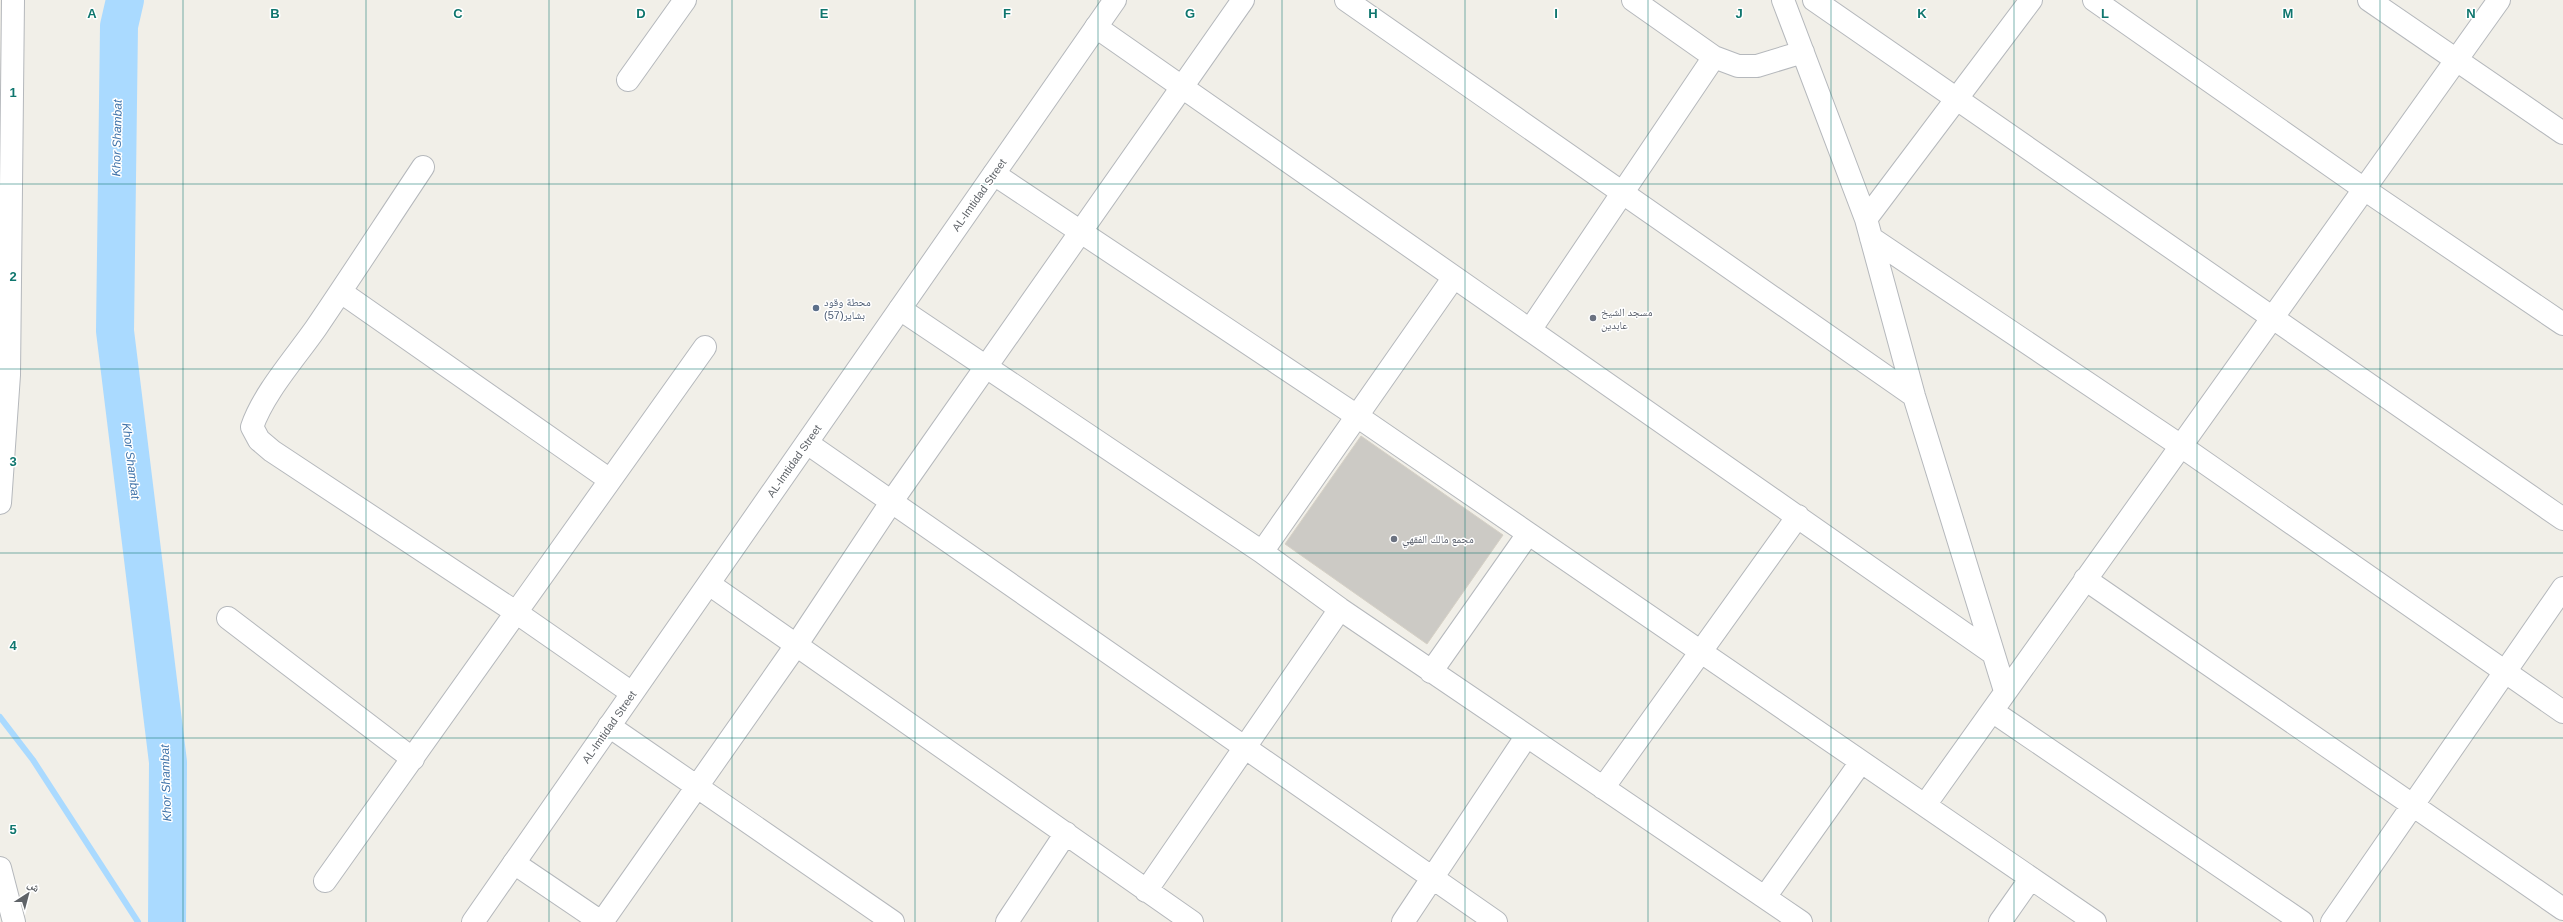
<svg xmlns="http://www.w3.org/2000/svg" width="2563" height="922" viewBox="0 0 2563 922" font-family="Helvetica,'Noto Naskh Arabic',sans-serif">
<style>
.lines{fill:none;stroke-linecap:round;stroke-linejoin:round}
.stream{stroke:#aadaff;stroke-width:6}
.river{stroke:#aadaff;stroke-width:38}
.building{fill:#cccac5;stroke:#d6d1c6}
.minor-casing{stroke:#b5b8bc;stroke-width:24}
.tertiary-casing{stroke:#b5b8bc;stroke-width:24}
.minor{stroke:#fff;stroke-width:22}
.tertiary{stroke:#fff;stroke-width:22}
.grid{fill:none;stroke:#0f766e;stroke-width:1;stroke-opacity:0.55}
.service-dot{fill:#5c6f8a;stroke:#fff;stroke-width:1.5}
.worship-dot{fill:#6b7280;stroke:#fff;stroke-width:1.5}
.labels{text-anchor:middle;stroke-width:3;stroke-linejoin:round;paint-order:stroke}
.street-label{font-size:11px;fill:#5f6368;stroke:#fff}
.service-label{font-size:11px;fill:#4e5e75;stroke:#fff;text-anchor:start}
.worship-label{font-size:11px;fill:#5b616d;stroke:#fff;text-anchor:start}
.water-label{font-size:12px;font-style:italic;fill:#4174aa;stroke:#fff}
.grid-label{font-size:13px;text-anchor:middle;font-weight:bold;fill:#0f766e;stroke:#fff;stroke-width:3;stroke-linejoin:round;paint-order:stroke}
</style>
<rect width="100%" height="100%" fill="#f1efe8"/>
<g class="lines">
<path class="stream" d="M0,717L33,760L138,922"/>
<path class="river" d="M125,0L119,26L115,331L168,762L167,922"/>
</g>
<path class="building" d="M1361,436L1503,535L1427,644L1285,544Z"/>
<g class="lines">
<g class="minor-casing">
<path id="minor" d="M1346,0L1914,396
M1633,0L1714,57
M1783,0L1866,219L1914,396L2005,691
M1814,0L2563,519
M2094,0L2364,189L2563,324
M2369,0L2563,133
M1096,27L1991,652
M628,80L685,0
M423,167C387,221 352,275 316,328C295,358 263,394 252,427L259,440L272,451L517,613L632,693
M994,174L1357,416L2095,922
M1866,219L2031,0
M1871,238L2181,446L2563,712
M341,292L610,480
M900,309L1262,552L1340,609L1801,922
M1530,330L1714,57L1738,66H1757L1803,52
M807,443L1496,922
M0,503L9,375L13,0
M1262,552L1454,277
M2085,579L2563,909
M709,584L1192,922
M228,618L413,759
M1431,672L1528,534
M1992,711L2302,922
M609,726L893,922
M1603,788L1798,516
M1925,805L2499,0
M514,863L601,922
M0,868L14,922
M325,881L705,347
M1146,891L1340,609
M1765,897L1861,762
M602,922L797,644L892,501L1243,0
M1007,922L1066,833
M1403,922L1526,737
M2000,922L2031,878
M2332,922L2563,588"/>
</g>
<g class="tertiary-casing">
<path id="tertiary" d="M473,922L1115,0"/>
</g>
<use href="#minor" class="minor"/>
<use href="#tertiary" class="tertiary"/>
</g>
<path class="grid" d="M183,0V922M366,0V922M549,0V922M732,0V922M915,0V922M1098,0V922M1282,0V922M1465,0V922M1648,0V922M1831,0V922M2014,0V922M2197,0V922M2380,0V922M0,184H2563M0,369H2563M0,553H2563M0,738H2563"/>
<circle class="service-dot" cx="816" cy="308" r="4"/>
<g class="worship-dot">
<circle cx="1593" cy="318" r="4"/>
<circle cx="1394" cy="539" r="4"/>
</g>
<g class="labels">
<g class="street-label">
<text transform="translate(979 195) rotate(-55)" y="4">AL-Imtidad Street</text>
<text transform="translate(794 461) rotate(-55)" y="4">AL-Imtidad Street</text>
<text transform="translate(609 727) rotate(-55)" y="4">AL-Imtidad Street</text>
</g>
<g class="service-label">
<text x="824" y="306">محطة وقود<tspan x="824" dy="13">بشاير(57)</tspan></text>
</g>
<g class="worship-label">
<text x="1601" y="316">مسجد الشيخ<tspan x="1601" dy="13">عابدين</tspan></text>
<text x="1402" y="543">مجمع مالك الفقهي</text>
</g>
<g class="water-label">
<text transform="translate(117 138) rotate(-89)" y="4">Khor Shambat</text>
<text transform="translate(131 461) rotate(83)" y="4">Khor Shambat</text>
<text transform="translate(166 783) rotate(-92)" y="4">Khor Shambat</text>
</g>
</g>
<g class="grid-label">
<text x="92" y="18">A</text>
<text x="275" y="18">B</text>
<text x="458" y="18">C</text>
<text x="641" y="18">D</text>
<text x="824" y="18">E</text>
<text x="1007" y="18">F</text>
<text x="1190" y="18">G</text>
<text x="1373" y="18">H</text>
<text x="1556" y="18">I</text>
<text x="1739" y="18">J</text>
<text x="1922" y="18">K</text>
<text x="2105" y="18">L</text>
<text x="2288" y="18">M</text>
<text x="2471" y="18">N</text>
<text x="13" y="97">1</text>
<text x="13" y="281">2</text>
<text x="13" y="466">3</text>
<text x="13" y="650">4</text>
<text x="13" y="834">5</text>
</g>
<g transform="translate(28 894) rotate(36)" stroke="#ffffff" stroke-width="3" paint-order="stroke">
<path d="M0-3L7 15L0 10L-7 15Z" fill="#5f6368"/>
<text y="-6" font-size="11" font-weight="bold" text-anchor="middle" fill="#5f6368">ش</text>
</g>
</svg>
